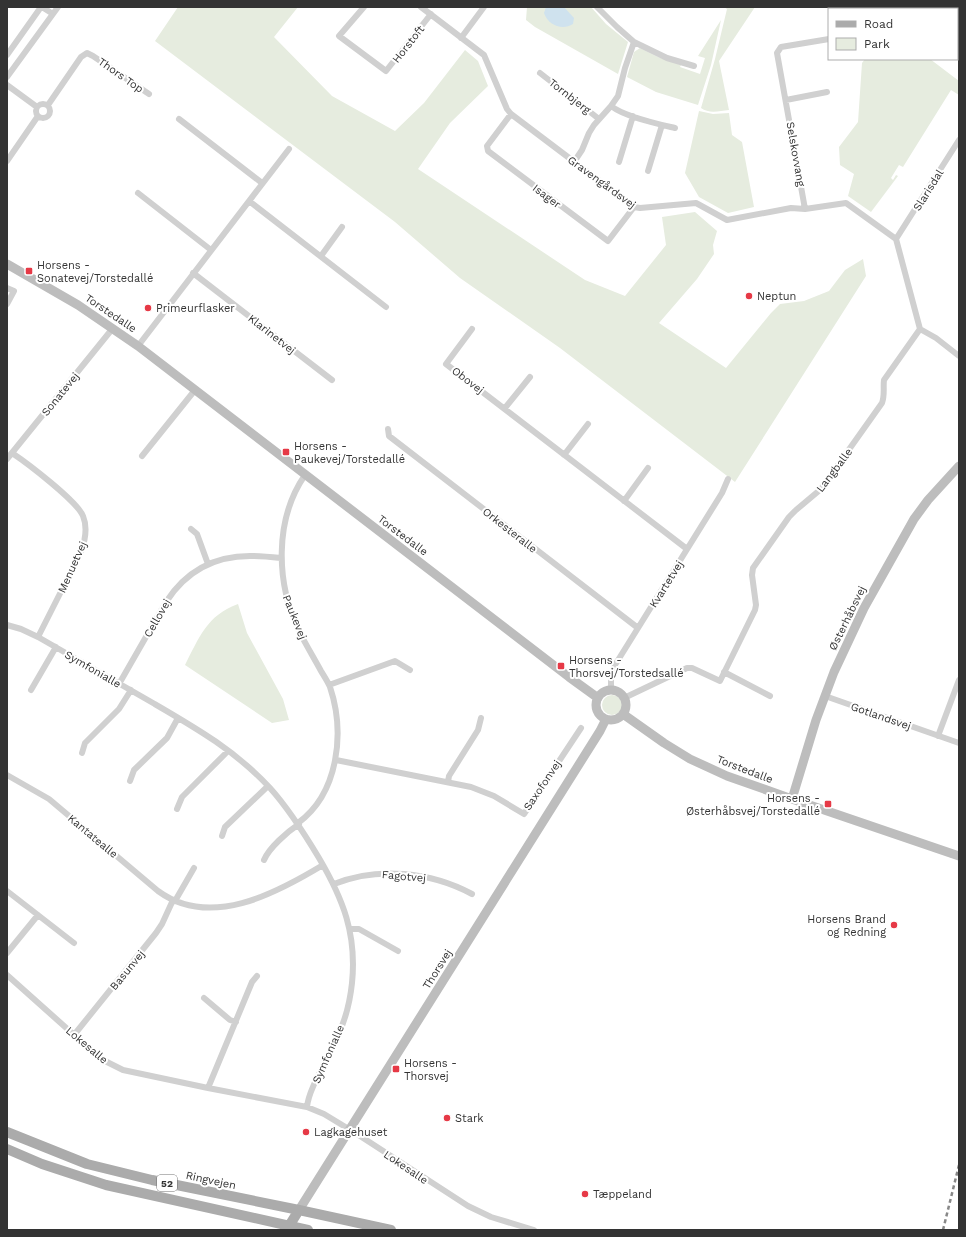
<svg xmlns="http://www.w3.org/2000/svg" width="966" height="1237" viewBox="0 0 966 1237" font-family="'Work Sans',sans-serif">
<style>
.green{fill:#e6ecdf}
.water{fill:#cfe2ee}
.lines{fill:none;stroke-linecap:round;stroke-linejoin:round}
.street{stroke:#d0d0d0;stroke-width:6}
.secondary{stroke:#bdbdbd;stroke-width:9}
.primary{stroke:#ababab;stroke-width:10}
.rail{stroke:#888;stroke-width:2.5;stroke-dasharray:4 3;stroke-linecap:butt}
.poi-dot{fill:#e63946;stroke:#fff;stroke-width:1.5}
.labels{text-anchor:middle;stroke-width:4;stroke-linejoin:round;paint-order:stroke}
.shield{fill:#fff;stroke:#707070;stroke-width:1}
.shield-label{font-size:10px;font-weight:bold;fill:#333}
.street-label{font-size:11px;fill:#333;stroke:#fff}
.poi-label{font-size:11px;fill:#333;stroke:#fff;text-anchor:start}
</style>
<rect width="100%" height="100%" fill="#fff"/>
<path class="green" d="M178,7H298L274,37L332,96L395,131L424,103L465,50L478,61L488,86L450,123L418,169L585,280L625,296L666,245L662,217L695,212L717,231L713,245L714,254L697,279L659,323L726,368L771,313L780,304L804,301L829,291L845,270L863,259L866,276L735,482L560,348L460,278L395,222L155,41Z
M527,7H591L606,24L628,42L618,74L535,27L526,20Z
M724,7H755L719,61L729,110C719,111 709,114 701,108L715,59L727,9Z
M721,20L711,65L698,105L656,92L627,77L634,52L640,48L658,57L681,65L680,67L700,74L705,58L698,56Z
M865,59H930L959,81V95L951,90L903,167L899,165L891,178L893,180L896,175L898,176L871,212L848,196L854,174L840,165L839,147L858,122L862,63Z
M699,111L713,114L729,113L732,135L742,142L754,207L728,213L699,197L685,173Z
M238,604L247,633L283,699L289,720L272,723L185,665C199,638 207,615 238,604Z
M602 705a10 10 0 1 1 20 0a10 10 0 1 1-20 0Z"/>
<path class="water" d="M546,7H564L574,18L573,24C562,31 548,25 544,13Z"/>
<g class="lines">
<path class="street" d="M42,7L53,14
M364,7L339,36L386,71L431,14
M421,7L484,55L507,109L511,114L634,207L640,208L696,203L727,220L791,208L805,209L846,203L896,239L920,329L936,338L959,356
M854,9L856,7
M461,38L484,7
M634,42L667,58L694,66
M7,55L41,7
M540,73L599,119
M7,77L58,7
M7,85L37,107
M786,100L827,92
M36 111a7 7 0 1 1 14 0a7 7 0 1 1-14 0Z
M48,105L81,57L87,53L93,56L149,94
M611,106C625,117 658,124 675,128
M511,114L487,146L488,151L608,241L634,207
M179,119L262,183
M7,161L38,116
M574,162L582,150L589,133L594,125L611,106L618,96L625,68L634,42L617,27L597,7
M619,162L633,116
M648,171L662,125
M138,193L211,250
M249,201L386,307
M805,209L777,53L781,47L829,39
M896,239L959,140
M321,256L342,227
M193,273L332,380
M7,288L14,291L7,304
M472,329L446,364L687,549
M138,346L289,149
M505,408L530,377
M388,429L389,436L638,628
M12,453C27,463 77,501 83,516C88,528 85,541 81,552L38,637
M564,455L588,424
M142,456L195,390
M7,459L113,328
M624,501L648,468
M191,529L197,534L208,564
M7,625L21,629L38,637C77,659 115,681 153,703C196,728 236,751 270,788C289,809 304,833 319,858C343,899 357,934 352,983C350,1002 345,1021 337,1038C329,1058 309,1087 307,1107
M724,672L770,696
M119,684L166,602C186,571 213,556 250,556C261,556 271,557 281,558
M329,685L395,661L410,670
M31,690L56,647
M611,690V675L615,665L722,493L728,479
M825,696L959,743
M624,698L687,668H692L720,681L755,610L756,605L752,575L753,568L789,517L796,510L821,489L882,403C885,395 883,388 884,380L920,329
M938,736L959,680
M82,753L85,743L119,709L131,690
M336,760L471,787L494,796L524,814L581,728
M7,775L49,799L158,891C210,929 275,894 323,865
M130,781L134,770L167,738L178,718
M448,782L449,776L478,730L481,718
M177,809L182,797L228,751
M298,823C339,793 345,732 330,687C328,682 324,676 321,671C314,658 306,645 299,631C276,583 274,520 305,475
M222,836L225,827L268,786
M264,860C269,848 287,832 299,824
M334,884C378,866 431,872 472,894
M7,891L74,943
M175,901L194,868
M350,929H359L398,951
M7,953L38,915
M7,975L101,1059L123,1070L208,1088L307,1107L324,1114L357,1134L468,1206L491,1217L534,1230
M204,998L230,1020L236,1022
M74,1035L156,933L162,924L173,900
M208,1088L252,982L257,976"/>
<path class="secondary" d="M7,264L78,305L138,346L569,677L598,698
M596 705a15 15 0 1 1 30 0a15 15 0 1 1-30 0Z
M623,714L664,743L690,759L727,776L792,799L959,856
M792,799L816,720L834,672L864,608L914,519L928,500L959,466
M299,1210L600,731L606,719"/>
<path class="primary" d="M7,1132L87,1164L152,1180L299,1210L391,1230
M7,1149L42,1164L106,1185L308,1230
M289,1226L299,1210"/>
<path class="rail" d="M943,1230L959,1165"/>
</g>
<g class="poi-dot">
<rect x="25" y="267" width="8" height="8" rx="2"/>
<circle cx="749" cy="296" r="4"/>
<circle cx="148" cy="308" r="4"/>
<rect x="282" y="448" width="8" height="8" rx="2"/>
<rect x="557" y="662" width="8" height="8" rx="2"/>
<rect x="824" y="800" width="8" height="8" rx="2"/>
<circle cx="894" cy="925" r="4"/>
<rect x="392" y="1065" width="8" height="8" rx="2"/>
<circle cx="447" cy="1118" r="4"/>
<circle cx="306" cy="1132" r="4"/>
<circle cx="585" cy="1194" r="4"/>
</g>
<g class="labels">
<rect class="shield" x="157" y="1175" width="20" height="16" rx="3"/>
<g class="shield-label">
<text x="167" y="1187">52</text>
</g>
<g class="street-label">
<text transform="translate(408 44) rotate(-52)" y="4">Horstoft</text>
<text transform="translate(121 75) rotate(35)" y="4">Thors Top</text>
<text transform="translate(570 96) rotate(38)" y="4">Tornbjerg</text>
<text transform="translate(796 154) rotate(80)" y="4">Selskovvang</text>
<text transform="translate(602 182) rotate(36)" y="4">Gravengårdsvej</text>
<text transform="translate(928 190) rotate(-58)" y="4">Slarisdal</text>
<text transform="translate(547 196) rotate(37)" y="4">Isager</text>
<text transform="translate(111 313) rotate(34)" y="4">Torstedalle</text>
<text transform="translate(272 334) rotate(38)" y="4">Klarinetvej</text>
<text transform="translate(468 380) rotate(37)" y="4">Obovej</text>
<text transform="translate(60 394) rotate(-51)" y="4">Sonatevej</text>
<text transform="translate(834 470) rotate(-53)" y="4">Langballe</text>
<text transform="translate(510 530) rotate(38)" y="4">Orkesteralle</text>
<text transform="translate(403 535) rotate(37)" y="4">Torstedalle</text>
<text transform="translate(72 567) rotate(-66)" y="4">Menuetvej</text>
<text transform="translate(666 584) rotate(-58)" y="4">Kvartetvej</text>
<text transform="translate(295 617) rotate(68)" y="4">Paukevej</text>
<text transform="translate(157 618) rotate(-60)" y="4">Cellovej</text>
<text transform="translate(847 618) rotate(-64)" y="4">Østerhåbsvej</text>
<text transform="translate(93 669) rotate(30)" y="4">Symfonialle</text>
<text transform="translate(881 716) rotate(19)" y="4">Gotlandsvej</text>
<text transform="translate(745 769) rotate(21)" y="4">Torstedalle</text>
<text transform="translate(542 785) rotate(-56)" y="4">Saxofonvej</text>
<text transform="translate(93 836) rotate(40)" y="4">Kantatealle</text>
<text transform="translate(404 876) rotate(5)" y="4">Fagotvej</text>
<text transform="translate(437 969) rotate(-58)" y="4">Thorsvej</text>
<text transform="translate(127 970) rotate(-51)" y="4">Basunvej</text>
<text transform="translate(87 1045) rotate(40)" y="4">Lokesalle</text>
<text transform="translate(328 1054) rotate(-66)" y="4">Symfonialle</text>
<text transform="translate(406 1167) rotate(34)" y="4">Lokesalle</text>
<text transform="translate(211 1180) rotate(12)" y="4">Ringvejen</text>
</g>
<g class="poi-label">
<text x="37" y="269">Horsens -<tspan x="37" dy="13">Sonatevej/Torstedallé</tspan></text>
<text x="757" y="300">Neptun</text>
<text x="156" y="312">Primeurflasker</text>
<text x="294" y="450">Horsens -<tspan x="294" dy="13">Paukevej/Torstedallé</tspan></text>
<text x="569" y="664">Horsens -<tspan x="569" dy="13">Thorsvej/Torstedsallé</tspan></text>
<text x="820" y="802" text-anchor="end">Horsens -<tspan x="820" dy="13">Østerhåbsvej/Torstedallé</tspan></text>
<text x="886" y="923" text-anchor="end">Horsens Brand<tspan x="886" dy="13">og Redning</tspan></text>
<text x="404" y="1067">Horsens -<tspan x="404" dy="13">Thorsvej</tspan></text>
<text x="455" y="1122">Stark</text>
<text x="314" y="1136">Lagkagehuset</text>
<text x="593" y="1198">Tæppeland</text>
</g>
</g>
<rect width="966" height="1237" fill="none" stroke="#333333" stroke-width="16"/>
<rect x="828" y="8" width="130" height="52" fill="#ffffff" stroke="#adadad"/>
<rect x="836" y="21" width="20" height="6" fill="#ababab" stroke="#adadad"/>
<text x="864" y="28" font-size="12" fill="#333333">Road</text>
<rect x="836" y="38" width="20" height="12" fill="#e6ecdf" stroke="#adadad"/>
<text x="864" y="48" font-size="12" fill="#333333">Park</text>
</svg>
